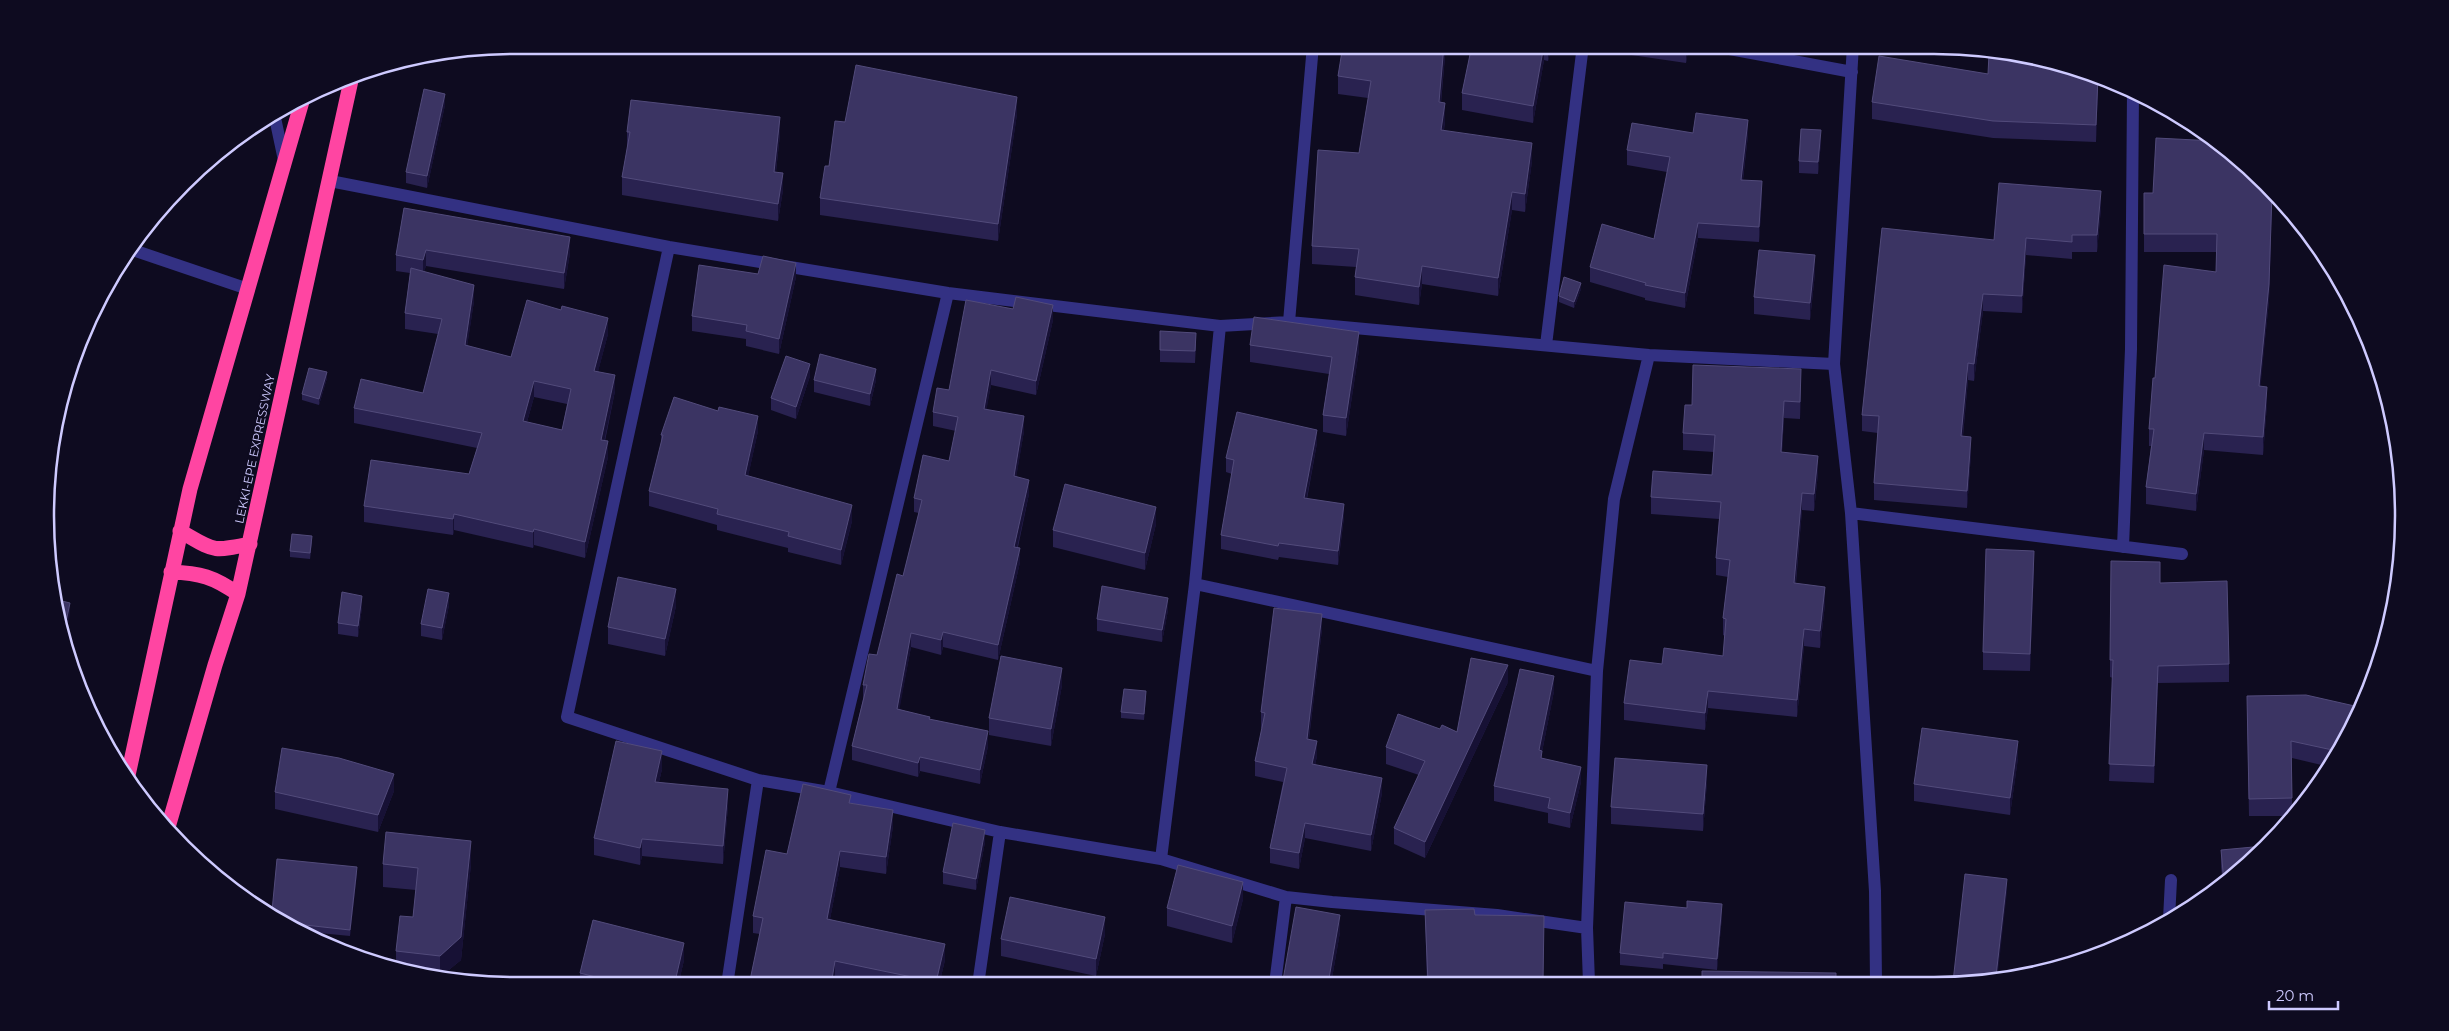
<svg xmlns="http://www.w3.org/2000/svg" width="2449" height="1031" viewBox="0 0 2449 1031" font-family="Montserrat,sans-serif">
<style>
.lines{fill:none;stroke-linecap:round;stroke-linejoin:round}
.street{stroke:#333183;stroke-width:12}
.highway{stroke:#ff45a2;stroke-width:15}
.wall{fill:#292250;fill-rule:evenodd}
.shaded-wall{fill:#171135}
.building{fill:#3b3463;stroke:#524b7b;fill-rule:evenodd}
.labels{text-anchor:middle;stroke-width:4;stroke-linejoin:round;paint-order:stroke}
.street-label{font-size:12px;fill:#cecaff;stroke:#0e0b20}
.rim{fill:none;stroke:#cecaff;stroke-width:2.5}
</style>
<rect width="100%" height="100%" fill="#0e0b20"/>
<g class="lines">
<path class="street" d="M1708,45L1852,72
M1853,45L1834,364L1851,513L1875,891L1876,982
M274,113L285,165
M330,181L669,247L948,293L1220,326L1289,322L1649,355L1834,364
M669,247L567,717L758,780L829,792L1000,832L1161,859L1286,897L1332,902L1497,915L1587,928
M133,250L248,289
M1289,322L1313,45
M1546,345L1583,45
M1851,513L2182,554
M2123,547L2131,349L2133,92
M1195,584L1597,671
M829,792L948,293
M1161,859L1195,584L1220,326
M2169,919L2171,880
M1589,983L1587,928L1597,671L1614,499L1649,355
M1275,984L1286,897
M727,985L758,780
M978,985L1000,832"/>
<path class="highway" d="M180,531C215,551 210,552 250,544
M171,572C200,573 214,577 238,594
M127,780L190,489L303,98
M169,824L215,665L238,594L352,76"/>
</g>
<path class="wall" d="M1343,45H1446L1441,103L1445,121L1444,130L1532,161L1525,212L1512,210L1498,296L1422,284L1419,305L1355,295V277L1356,267L1312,264V246L1359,153L1368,98L1338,94V76Z
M1472,45H1552L1548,61L1544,60L1533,123L1462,110V93Z
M1604,45H1689L1686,63L1604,51Z
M2052,69L2098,87L2096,142L1993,138L1872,119V102L1988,74Z
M445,105L427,188L406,183V172Z
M1017,114L998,241L820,215V198L829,166L845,122Z
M627,132L780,134L776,172L783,190L778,221L622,195V177L627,149Z
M1693,133L1748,135L1743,180L1762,196L1759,242L1698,238L1685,308L1645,300V298L1590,282V267L1654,239L1667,172L1627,165V150Z
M1821,142L1818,174L1799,173V161Z
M2244,162L2280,200V202H2272L2269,301L2260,386L2267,404L2263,455L2204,450L2196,511L2146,504V487L2151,446H2149V429L2155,378L2216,272V252H2144V193H2153Z
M404,208L570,253L564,289L426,266L424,271L474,301L467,346L511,357L608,334L598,371L615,391L605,441L608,457L585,558L534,545L533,548L454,530L453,535L364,522V506L469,474L477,448L354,423V408L423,393L438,334L405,329V313L410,273L396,271V255ZM534,397L567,404L562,430L527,422Z
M2101,208L2097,252H2072V259L2026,255L2022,313L1983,311L1974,381L1968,380L1963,436L1971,454L1967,508L1874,500V483L1878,433L1862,431V415L1994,240Z
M116,271L104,305L101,304L94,323L89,321L108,280Z
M1815,273L1810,320L1754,314V297Z
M758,274L796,277L779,354L746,346V339L692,331V316Z
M1581,289L1574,308L1559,302V296Z
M1013,309L1053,320L1036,395L991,385L986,410L1024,431L1016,477L1029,494L1018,547L1020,562L998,660L943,647L941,655L911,647L899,709L930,719L988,746L980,784L920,771L918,777L852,760V746L863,699V685L877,655L903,576L919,513L914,512V498L949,461L956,431L933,426V412Z
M1196,344L1195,363L1160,362V350Z
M1250,345L1359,350L1346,436L1323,432V415L1329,374L1250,362Z
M810,376L796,419L771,410V398Z
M327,378L319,405L302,400V394Z
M814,380H876L870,406L814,392Z
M1801,386L1800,419L1784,418L1782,453L1818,473L1814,511L1802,510L1796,583L1825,604L1820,648L1804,646L1797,717L1708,708L1705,730L1624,720V703L1662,664L1723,656L1725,636L1723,635V618L1728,577L1716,575V558L1719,519L1651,514V497L1712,475L1714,452L1683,450V433L1692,405Z
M758,431L748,476L852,521L841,565L788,552V548L717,530V525L649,506V491L661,444V435Z
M1317,443L1307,499L1344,517L1338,565L1279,557L1278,560L1221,549V535L1232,474L1226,472V458Z
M1156,524L1145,570L1053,547V530Z
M312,542L310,559L290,557V551Z
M2034,568L2030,671L1983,670V652Z
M2160,583L2229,664V682L2158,683L2154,783L2109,781L2113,678L2110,677V660Z
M449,605L442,640L421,636V624Z
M676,606L665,656L608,644V627Z
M362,607L358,637L338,634V623Z
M1168,610L1162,642L1097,631V619Z
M1322,629L1309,739L1317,756L1315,765L1382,793L1371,851L1305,838L1299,869L1270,863V848L1283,782L1255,776V761L1262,728H1261V712Z
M1508,682L1425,858L1394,844V828L1419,775L1386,764V747L1440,729L1457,732Z
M1062,685L1051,746L989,735V718Z
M1554,691L1542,752V758L1581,782L1570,828L1548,823V813L1494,801V786Z
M1146,697L1144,720L1121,718V712Z
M2359,707L2330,767L2292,758V814L2291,816H2249L2247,713Z
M2018,758L2010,815L1914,801V784Z
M662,769L659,782L728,806L723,864L642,856L640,865L594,855V838Z
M1707,782L1703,831L1611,824V807Z
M394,791L378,832L275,809V792Z
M851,804L893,826L886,874L840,867L830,919L945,960L939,985H874L835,977L834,985H749L760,934L753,933V916L787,854Z
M985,842L976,890L943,884V872Z
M2221,850L2244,869L2223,883L2221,867Z
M383,864H471L461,960L444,974L396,966V951L413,917L416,890L383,887Z
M357,873L350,936L309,932L272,911Z
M1243,899L1232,943L1167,926V908Z
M1425,910L1475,915L1543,983L1427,984Z
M1722,916L1717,970L1663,964V969L1620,965V953Z
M1340,932L1331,984H1283V980Z
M1105,934L1096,976L1001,956V939Z
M684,960L678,986H580V973Z"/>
<path class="shaded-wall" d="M1444,45H1446L1439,120V102Z
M1544,45V60L1533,123V106Z
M1548,45H1552L1548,61Z
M1687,45H1689L1686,63V51Z
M2098,76V87L2096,142V125Z
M445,94V105L427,188V176Z
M1017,97V114L998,241V224Z
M1445,103V121L1441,148V130Z
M780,117V134L774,189V172Z
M1748,120V135L1741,195V180Z
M1821,130V142L1818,174V162Z
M1532,143V161L1525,212V194Z
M783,173V190L778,221V204Z
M1762,181V196L1759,242V227Z
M2101,191V208L2097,252V235Z
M1512,192V210L1498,296V278Z
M2272,192L2269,301L2259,403V386Z
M1698,223V238L1685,308V293Z
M570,237V253L564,289V273Z
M2026,238V255L2022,313V296Z
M426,250V266L423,276V260Z
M1815,255V273L1810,320V303Z
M796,263V277L779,354V339Z
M1422,266V284L1419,305V287Z
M116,271L104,305V290L108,280Z
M1581,283V289L1574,308V302Z
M474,285V301L465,361V345Z
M1983,294V311L1974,381V364Z
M101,296V304L94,323V310Z
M1053,305V320L1036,395V381Z
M608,318V334L594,387V371Z
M1359,332V350L1346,436V418Z
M1968,363V380L1961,453V436Z
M810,364V376L796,419V407Z
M876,369V380L870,406V394Z
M1801,369V386L1800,419V402Z
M991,370V385L984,424V409Z
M327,372V378L319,405V399Z
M615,375V391L601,456V440Z
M534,381V397L523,436V421Z
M2267,387V404L2263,455V437Z
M1784,401V418L1781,469V452Z
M758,416V431L745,491V475Z
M1024,416V431L1014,491V476Z
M1317,430V443L1304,512V498Z
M2204,433V450L2196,511V494Z
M1971,437V454L1967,508V491Z
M608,441V457L585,558V542Z
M1818,456V473L1814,511V494Z
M1029,480V494L1014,561V547Z
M1802,493V510L1794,600V583Z
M1344,504V517L1338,565V551Z
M852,505V521L841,565V550Z
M1156,507V524L1145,570V553Z
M454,514V530L453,535V519Z
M534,529V545L533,548V532Z
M1020,548V562L998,660V645Z
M2034,551V568L2030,671V654Z
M1825,587V604L1820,648V631Z
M676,589V606L665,656V639Z
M449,593V605L442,640V628Z
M362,596V607L358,637V626Z
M1168,598V610L1162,642V630Z
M70,603V615L64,641L63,636Z
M1322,614V629L1307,754V739Z
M1804,629V646L1797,717V700Z
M943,632V647L941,655V640Z
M911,633V647L897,723V709Z
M1508,665V682L1425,858V842Z
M2158,666V683L2154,783V766Z
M1062,668V685L1051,746V729Z
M1554,676V691L1542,752V766L1539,750Z
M1708,691V708L1705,730V713Z
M988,731V746L980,784V770Z
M1317,741V756L1312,780V764Z
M2018,741V758L2010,815V798Z
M662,751V769L655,799V782Z
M920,757V771L918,777V763Z
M1707,765V782L1703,831V814Z
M1581,767V782L1570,828V813Z
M394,774V791L378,832V815Z
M1382,778V793L1371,851V835Z
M728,789V806L723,864V846Z
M893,810V826L886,874V857Z
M1305,823V838L1299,869V853Z
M985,830V842L976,890V879Z
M642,839V856L640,865V848Z
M471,841V864L461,960L444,974H440V956Z
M840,851V867L827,935V919Z
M357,867V873L350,936V930Z
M2007,879V893L1997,981L1996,976Z
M1243,882V899L1232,943V926Z
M1722,904V916L1717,970V959Z
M1340,915V932L1331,984H1328Z
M1105,917V934L1096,976V959Z
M684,943V960L678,986H674Z
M945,944V960L939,985H936Z
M835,961V977L834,985H831Z"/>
<path class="building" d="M1343,45H1444L1439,102L1445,103L1441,130L1532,143L1525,194L1512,192L1498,278L1422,266L1419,287L1355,277L1359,249L1312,246L1318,150L1359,153L1371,81L1338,76Z
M1472,45H1544L1533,106L1462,93Z
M1642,45H1687L1686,51Z
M1989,54L2052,64L2051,69L2084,70L2098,76L2096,125L1993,121L1872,102L1879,56L1988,74Z
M856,65L1017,97L998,224L820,198L825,166H829L835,121L845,122Z
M424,89L445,94L427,176L406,172Z
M631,100L780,117L774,172L783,173L778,204L622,177L630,132H627Z
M1696,113L1748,120L1741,180L1762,181L1759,227L1698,223L1685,293L1645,285L1646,283L1590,267L1602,224L1654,239L1670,157L1627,150L1632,123L1693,133Z
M1801,129L1821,130L1818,162L1799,161Z
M2156,138L2215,141L2244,162L2272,192L2269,284L2259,386L2267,387L2263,437L2204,433L2196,494L2146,487L2154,429H2149L2153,378H2155L2164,265L2216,272L2217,234H2144V193H2153Z
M1999,183L2101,191L2097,235H2072V242L2026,238L2022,296L1983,294L1974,364L1968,363L1961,436L1971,437L1967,491L1874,483L1879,416L1862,415L1882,228L1994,240Z
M404,208L570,237L564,273L426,250L423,260L396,255Z
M1759,250L1815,255L1810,303L1754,297Z
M763,256L796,263L779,339L746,331L747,325L692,316L699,265L758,274Z
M411,268L474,285L465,345L511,357L527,300L561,310L562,306L608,318L594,371L615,375L601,440L608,441L585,542L534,529L533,532L454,514L453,519L364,506L371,460L469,474L482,433L354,408L361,379L423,393L442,319L405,313ZM534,381L571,389L562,430L523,421Z
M1564,277L1581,283L1574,302L1559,296Z
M1016,297L1053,305L1036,381L991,370L984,409L1024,416L1014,476L1029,480L1014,547L1020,548L998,645L943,632L941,640L911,633L897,709L930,717L929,719L988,731L980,770L920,757L918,763L852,746L867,685H863L869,654L877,655L897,574L903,576L922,500L914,498L923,455L949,461L958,417L933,412L937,388L949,390L966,300L1013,309Z
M1254,317L1359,332L1346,418L1323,415L1332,357L1250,345Z
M1160,331L1196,333L1195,351L1160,350Z
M820,354L876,369L870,394L814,380Z
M786,356L810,364L796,407L771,398Z
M1693,365L1801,369L1800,402L1784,401L1781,452L1818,456L1814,494L1802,493L1794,583L1825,587L1820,631L1804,629L1797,700L1708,691L1705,713L1624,703L1630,660L1662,664L1664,648L1723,656L1726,619L1723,618L1730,560L1716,558L1721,502L1651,497L1653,471L1712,475L1715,435L1683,433L1685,405H1692Z
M309,368L327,372L319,399L302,394Z
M674,397L718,411L719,407L758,416L745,475L852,505L841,550L788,536L789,532L717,514L718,509L649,491L663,435H661Z
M1237,412L1317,430L1304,498L1344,504L1338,551L1279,543L1278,546L1221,535L1234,460L1226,458Z
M1065,484L1156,507L1145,553L1053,530Z
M292,534L312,536L310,553L290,551Z
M1986,549L2034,551L2030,654L1983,652Z
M2111,561L2160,562V583L2227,581L2229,664L2158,666L2154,766L2109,764L2113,660H2110Z
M618,577L676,589L665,639L608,627Z
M1102,586L1168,598L1162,630L1097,619Z
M428,589L449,593L442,628L421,624Z
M342,592L362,596L358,626L338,623Z
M54,599L70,603L63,636L54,608Z
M1274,608L1322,614L1307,739L1317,741L1312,764L1382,778L1371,835L1305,823L1299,853L1270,848L1287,768L1255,761L1265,713L1261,712Z
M1001,656L1062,668L1051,729L989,718Z
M1471,658L1508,665L1425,842L1394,828L1425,761L1386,747L1398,714L1440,729L1442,725L1457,732Z
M1520,669L1554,676L1539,750L1542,751L1541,758L1581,767L1570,813L1548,808L1550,798L1494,786Z
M1124,689L1146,691L1144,714L1121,712Z
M2306,695L2359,707L2337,751L2291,741L2292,798L2249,799L2247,696Z
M1922,728L2018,741L2010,798L1914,784Z
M616,741L662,751L655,782L728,789L723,846L642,839L640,848L594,838Z
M282,748L339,758L394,774L378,815L275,792Z
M1615,758L1707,765L1703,814L1611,807Z
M803,784L851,795L849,803L893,810L886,857L840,851L827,919L945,944L936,982L835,961L831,985H749L763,918L753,916L766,850L787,854Z
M953,823L985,830L976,879L943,872Z
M386,832L471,841L461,937L440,956L396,951L400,916L413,917L418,868L383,864Z
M2264,846L2244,869L2224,882L2221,850Z
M277,859L357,867L350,930L296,924L272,911Z
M1178,865L1243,882L1232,926L1167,908Z
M1965,874L2007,879L1996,976L2012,977L1995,982H1953Z
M1010,897L1105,917L1096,959L1001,939Z
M1687,901L1722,904L1717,959L1663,953V958L1620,953L1625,902L1687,908Z
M1296,907L1340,915L1328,984H1306L1283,980Z
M1474,909L1475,915L1544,916L1543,983H1428L1425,910Z
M593,920L684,943L674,986H631L580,973Z
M1702,971L1836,973V982L1702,983Z"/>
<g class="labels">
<g class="street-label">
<text transform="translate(255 449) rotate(-78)" y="4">LEKKI-EPE EXPRESSWAY</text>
</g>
</g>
<path d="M0 0H2449V1031H0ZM515 54H1934A461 461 0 0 1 2395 515V516A461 461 0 0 1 1934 977H515A461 461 0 0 1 54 516V515A461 461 0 0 1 515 54Z" fill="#0e0b20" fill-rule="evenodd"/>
<path class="rim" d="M515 54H1934A461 461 0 0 1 2395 515V516A461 461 0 0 1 1934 977H515A461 461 0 0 1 54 516V515A461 461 0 0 1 515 54Z"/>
<path d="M2269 1001v8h69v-8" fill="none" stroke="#cecaff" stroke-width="2.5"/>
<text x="2276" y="1001" font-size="15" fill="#cecaff" stroke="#0e0b20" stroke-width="4" paint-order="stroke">20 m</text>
</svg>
